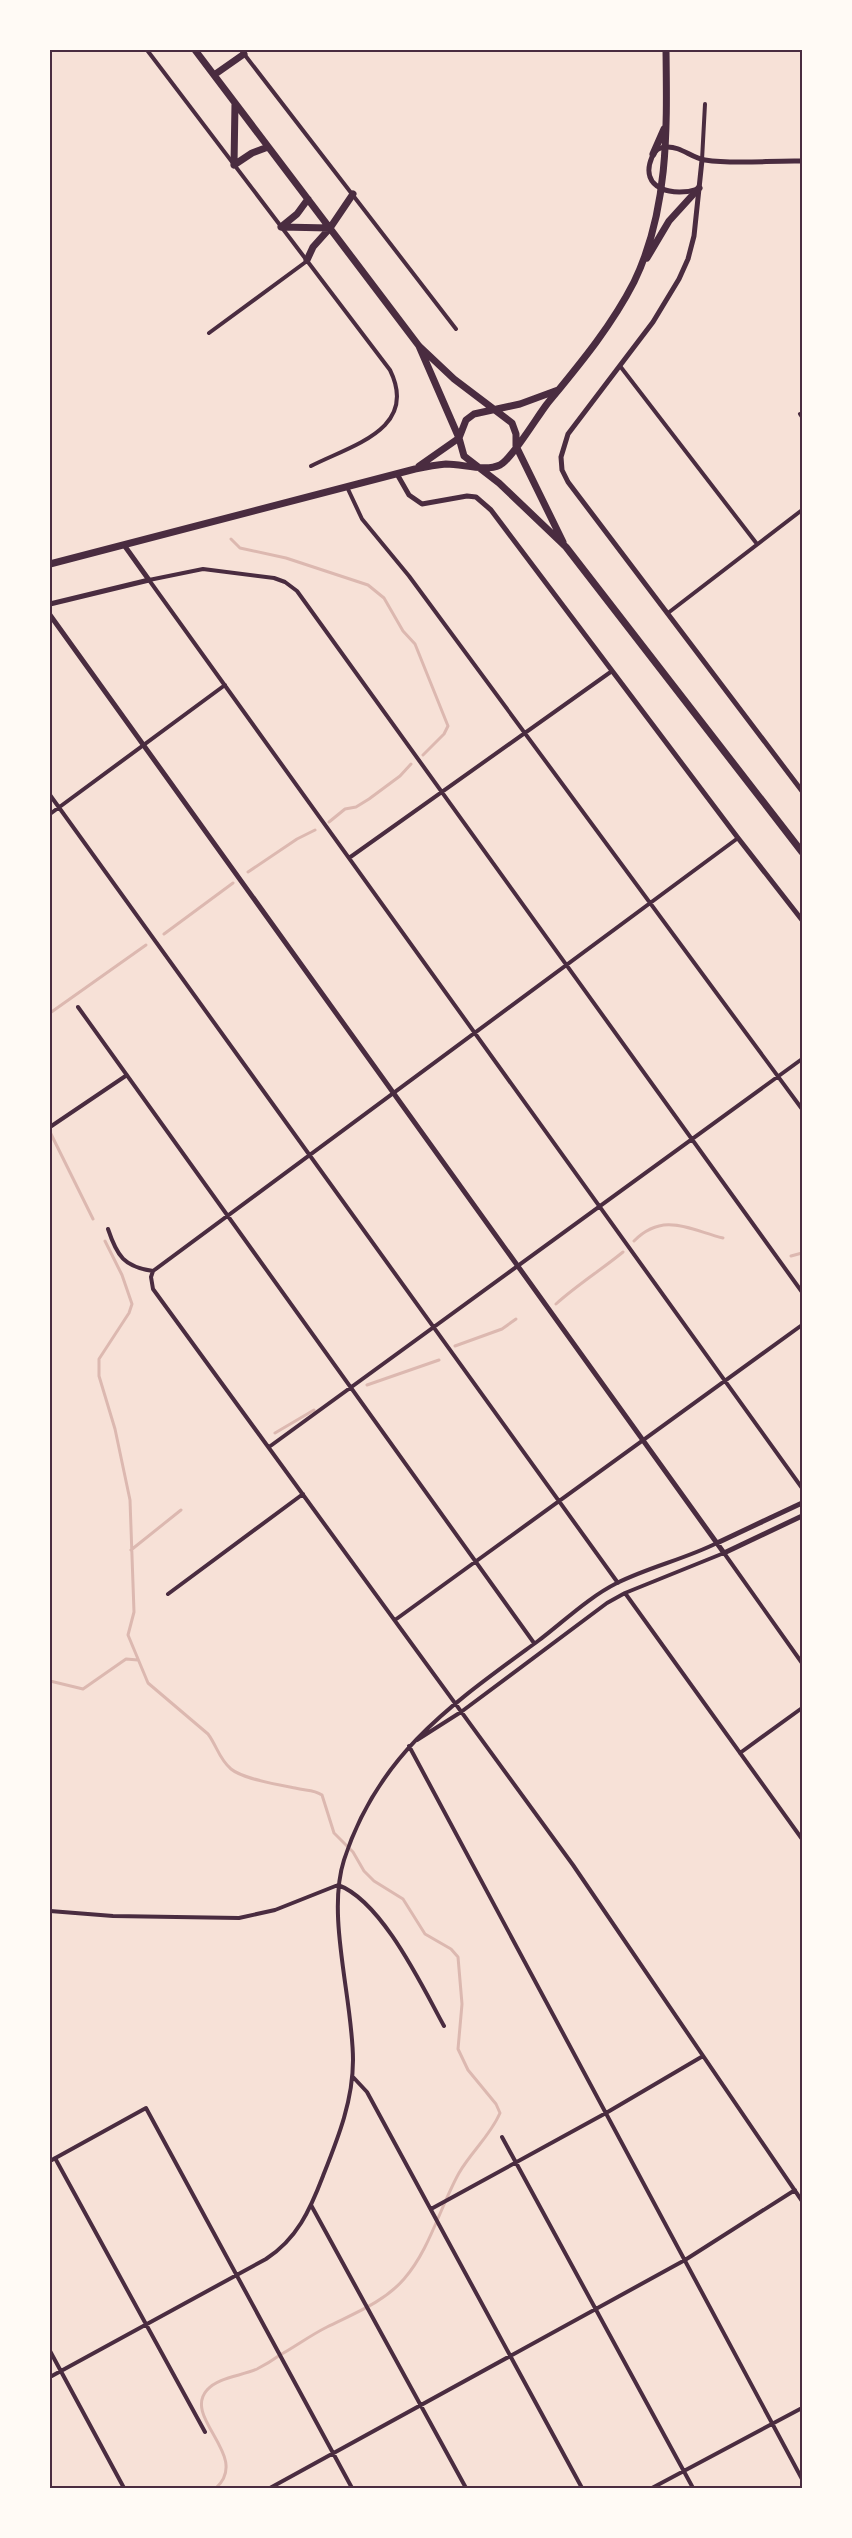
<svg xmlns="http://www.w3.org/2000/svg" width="852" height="2538" viewBox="0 0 852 2538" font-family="Barlow,sans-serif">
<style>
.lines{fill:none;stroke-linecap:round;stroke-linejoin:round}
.stream{stroke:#dcb8b0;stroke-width:3}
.minor{stroke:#4a2c40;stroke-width:4}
.tertiary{stroke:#4a2c40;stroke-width:5}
.trunk{stroke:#4a2c40;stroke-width:7}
.neatline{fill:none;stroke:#4a2c40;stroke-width:2}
</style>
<rect width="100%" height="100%" fill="#f7e1d7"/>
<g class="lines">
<path class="stream" d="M231,539L240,548L286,558L368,585L384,598L403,631L415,644L448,726L444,734L423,755
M329,822L345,809L356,807L369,799L400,776L411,764
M248,872L297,839L315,830
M164,934L233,883
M50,1013L146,945
M50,1132L93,1219
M105,1241L122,1275L132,1304L129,1313L99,1359V1376L115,1429L130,1500L134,1612L128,1635L148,1683L208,1734C217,1746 219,1759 231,1769C243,1779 279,1785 295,1788C306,1791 313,1789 322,1795L334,1833L353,1852L364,1871L374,1881L403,1899L425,1934L451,1949L458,1957L462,2004L458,2049L468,2070L496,2104L500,2113C490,2136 471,2152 459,2173C440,2207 430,2249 404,2279C384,2302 355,2313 327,2327C311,2335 296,2346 280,2355C273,2360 265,2365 257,2369C242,2376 218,2377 207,2390C182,2418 251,2456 216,2488
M634,1241C663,1212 688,1229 723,1238
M791,1256L802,1253
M556,1304C577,1285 601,1270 623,1252
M455,1346L502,1329L516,1319
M367,1385L439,1360
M275,1433L314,1410
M131,1550L181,1510
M50,1681L83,1689L126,1659L138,1660"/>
<path class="minor" d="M147,50L390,370C419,429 352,445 311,466
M241,50L456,329
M702,160L705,104
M209,333L307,261
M620,366L757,544
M800,414L802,417
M347,487L362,519L409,576L802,1109
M668,613L802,510
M50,795L618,1583
M50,814L225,685
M349,858L612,671
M78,1007L534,1643
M50,1127L127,1075
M108,1229C117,1256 124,1267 153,1271
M153,1271L151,1277L153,1289L573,1865L802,2201
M153,1271L738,838
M802,1292L297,591L285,582L274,578L203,569L149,580L802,1488
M269,1447L802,1059
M625,1593L802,1839
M168,1594L303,1494
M395,1620L802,1325
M417,1740L461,1712L607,1603L625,1593L724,1553L802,1663
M409,1746L802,2479
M740,1753L802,1708
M338,1885C382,1901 422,1986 444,2026
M50,1911L113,1916L239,1918L275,1910L338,1885
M353,2077L367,2092L582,2488
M502,2137L693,2488
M55,2158L205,2432
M50,2161L146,2108L352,2488
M311,2205L466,2488
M431,2209L606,2113L703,2056
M50,2351L124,2488
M50,2377L266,2259C297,2239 310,2210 323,2176C338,2138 353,2101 353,2060C353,2000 326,1916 344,1860C378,1754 452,1704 538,1641C563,1622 589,1597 617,1583C649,1567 685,1559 717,1543
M270,2488L685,2260L795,2190
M652,2488L802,2408"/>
<path class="tertiary" d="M702,160L694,236L688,259L679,279L653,322L568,434L561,457L562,470L568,482L802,791
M698,189C675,197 638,190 652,157C654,152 659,147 666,147C681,146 691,158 705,160C736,165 771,160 802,161
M397,474L409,495L422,504L467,496L476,497L491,510L738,838L802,920
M50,604L149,580L124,545
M50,615L724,1553L802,1516
M717,1543L802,1503"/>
<path class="trunk" d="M195,50L419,346L454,379L512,423L516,434V446L563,542
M214,75L244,54
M653,154L664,129
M234,165L235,103
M234,165L252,153L268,147
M281,227L330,228
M281,227L297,214L308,199
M647,258L669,221L699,188
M307,260L313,247L330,228L353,194
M419,346L459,438L464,456L499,483L566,547L802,852
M459,438L466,420L474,414L520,404L558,390
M419,466L459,438
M50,564L415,469C425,467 436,465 446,464C463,464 485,472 500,465C511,460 537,417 547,404C579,365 611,327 634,282C669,210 667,128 666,50"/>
</g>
<rect width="852" height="2538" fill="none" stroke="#fffaf5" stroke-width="102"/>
<rect x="51" y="51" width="750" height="2436" class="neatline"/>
</svg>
